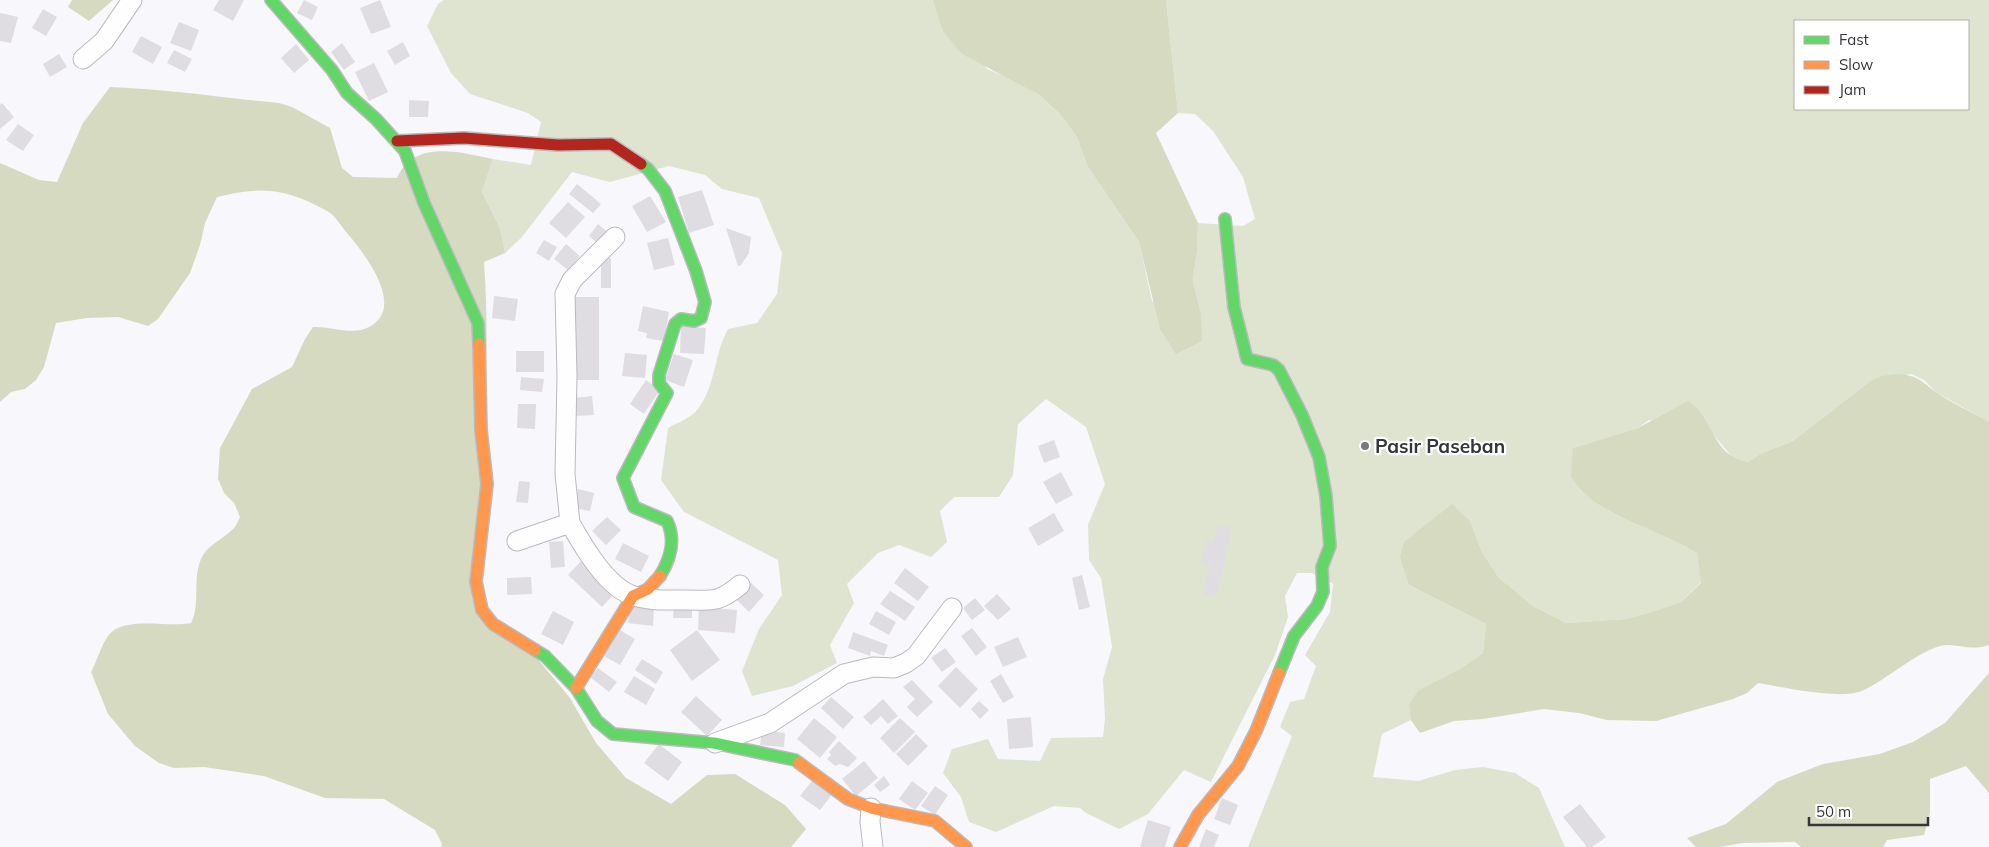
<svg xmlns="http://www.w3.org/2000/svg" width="1989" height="847" viewBox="0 0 1989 847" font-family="Mulish,sans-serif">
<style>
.green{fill:#dfe4d1;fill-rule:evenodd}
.forest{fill:#d5dac1}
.building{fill:#dfdde1}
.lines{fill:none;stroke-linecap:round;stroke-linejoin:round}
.street-casing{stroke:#bababe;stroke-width:21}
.fast-casing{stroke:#bababe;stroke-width:14}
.slow-casing{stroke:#bababe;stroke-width:14}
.jam-casing{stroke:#bababe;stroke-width:14}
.street{stroke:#fefeff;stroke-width:19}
.fast{stroke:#63d668;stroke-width:11}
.slow{stroke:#ff974d;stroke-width:11}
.jam{stroke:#b3261e;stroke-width:11}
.poi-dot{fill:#797a7e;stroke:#fff;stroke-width:2}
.labels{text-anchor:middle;stroke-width:4.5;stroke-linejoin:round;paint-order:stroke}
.poi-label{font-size:19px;font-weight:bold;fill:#35363a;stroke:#fff;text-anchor:start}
</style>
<rect width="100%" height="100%" fill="#f7f7fc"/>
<path class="green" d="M444,0H933L987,69L1014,80L1038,94L1059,113L1077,137L1088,167L1139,242L1152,301L1201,313L1193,281L1197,252L1198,223L1243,226L1255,219L1243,177L1213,131L1195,114L1178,113L1166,0H1989V422L1937,393L1924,380L1911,374L1869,382L1793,441L1760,454L1748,462L1734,459L1712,433L1649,420L1638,428L1573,448L1591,499C1625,519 1663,533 1697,553L1701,582L1681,602L1655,611L1626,619L1566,623L1533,606L1499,578L1482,552L1470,521L1409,585L1486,624L1483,653L1409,705L1411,720L1382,734L1373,777L1418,781L1455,770L1483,767L1515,773L1539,788L1565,847H1248L1292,736L1280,727L1290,702L1304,699L1316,666L1305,655L1330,612L1333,584L1312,573H1297L1285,596L1288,617L1275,655L1211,782L1184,770L1148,814L1119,829L1086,813L1080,808L1054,806L996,832L969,822L961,797L943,773L952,749L988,739L998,759L1040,761L1051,738L1103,737L1105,719L1103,679L1112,647L1101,578L1089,560L1088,525L1105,484L1086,427L1046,399L1018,424L1013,475L999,497H954L940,511L947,542L931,557L899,545L878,553L847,584L854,603L830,645L837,663L793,686L752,696L742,671L759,629L782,595L778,560L684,512L661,480L668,428C677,423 692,417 698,409C716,385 714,354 728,329L757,323L777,294L782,253L759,198L722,189L705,175L669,166L610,182L572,172L522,237L505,253L500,228L482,192L493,159L531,165L541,122L528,113L470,94L451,73L427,26L438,4ZM1795,21H1968V109H1795Z"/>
<path class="forest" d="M72,0H113L89,21L68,7Z
M933,0H1166L1178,113L1156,133L1198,223L1197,252L1193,281L1201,313L1202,341L1176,354L1160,329L1139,242L1088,167L1077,137L1059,113L1038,94L962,54L943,31Z
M110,87C167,89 223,98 279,103L292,107L330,128L342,168L353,177L397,178C414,139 460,152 493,159L482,192L500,228L505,253L484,262C492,374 480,488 473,601L536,657L570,698L596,743L626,778L671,804L707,775L735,774L785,805L806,829L791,847H441L442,844L435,830L384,799L325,798L264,776L204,767L174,768L159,763L135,746L108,714L91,672C97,661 101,646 108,636C123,615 168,628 191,623C201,604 192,580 201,559C207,545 222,540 232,530C236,527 238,521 240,517L234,503L224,493L218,479L220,448L252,389L292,367L305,339L313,327C331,326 353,336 369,327C407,307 364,253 347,233C341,226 335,215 327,211C286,188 261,186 217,197L205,223L200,245L190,273L158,319L148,326L118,317L87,318L56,323L44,367L36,380L25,389L11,392L0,402V163L39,180L57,182L83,123Z
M1896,374C1918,375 1921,381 1937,393C1953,404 1972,412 1989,422V645C1969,652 1955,642 1940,646C1916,653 1887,679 1864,690C1842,701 1783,687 1758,683L1747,693L1733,699L1656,721L1607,720L1579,713L1544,709L1483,719L1454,721L1420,733L1411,720L1409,705L1418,691L1460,669L1483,653L1486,624L1409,585L1400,557L1404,542L1452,504L1470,521L1482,552L1499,578L1533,606L1566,623L1626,619L1655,611L1681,602L1701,583L1697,553C1664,533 1624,522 1592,500C1584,494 1577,485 1571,477L1573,448L1638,428L1688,401C1715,418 1710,455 1748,462L1760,454L1793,441L1869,382L1882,376Z
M1989,673V793L1966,766L1930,779V813L1924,835L1887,840L1883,847H1801L1795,842L1742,843L1720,847H1696L1687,838L1726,824L1777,782L1823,764L1880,754L1913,742L1945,723Z"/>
<path class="building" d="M219,0H244L233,21L213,10Z
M304,0L318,7L312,20L297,13Z
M380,0L391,27L371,34L360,8Z
M43,9L57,17L46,36L32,28Z
M0,13L18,17L11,43L0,41Z
M179,22L199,30L191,51L170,43Z
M141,36L162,47L153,64L132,52Z
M403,42L410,56L395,65L387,51Z
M342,43L355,62L344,70L331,52Z
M296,44L309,60L294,73L281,58Z
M174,50L192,59L185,72L167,63Z
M59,54L67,67L50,77L43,64Z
M374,63L388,92L369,101L355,72Z
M409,100L429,101L428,117H409Z
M2,103L14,117L0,129V105Z
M18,124L34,135L23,151L6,140Z
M577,184L601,204L593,213L569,194Z
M702,190L714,225L689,233L678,197Z
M650,196L666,222L647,232L632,206Z
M568,202L585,217L566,238L549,223Z
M598,224L611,235L601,246L589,236Z
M726,228L751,237L749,253L741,265L738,266Z
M668,238L675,265L654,270L647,243Z
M544,240L557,247L549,261L536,253Z
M566,244L580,256L568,270L554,259Z
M601,257L611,258V288H601Z
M494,296L518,299L515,321L492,318Z
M574,297H599V380H573Z
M643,306L669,312L664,341L646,338L647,333L638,331Z
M681,326L706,328L704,354L680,353Z
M516,351H544V372H516Z
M625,353L647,355L645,378L622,376Z
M674,354L693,360L684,387L665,380Z
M521,377L544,379L542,392L520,390Z
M646,380L660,390L644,414L630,404Z
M592,396L594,415L575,416L574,398Z
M518,404H536L535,429L517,428Z
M1054,440L1060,457L1044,463L1038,446Z
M1061,472L1073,495L1056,504L1043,482Z
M519,481L530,482L528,503L516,502Z
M578,489L594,493L590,511L574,508Z
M1054,513L1064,531L1038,546L1028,528Z
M607,517L621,530L606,545L592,531Z
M1218,525L1232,528L1216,597L1203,594L1210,564L1201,562L1206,541L1214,543Z
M563,541L565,567L551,568L549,542Z
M623,543L649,556L641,572L615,559Z
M581,561L615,593L602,607L568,575Z
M905,568L929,587L918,601L894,583Z
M1082,575L1090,607L1079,610L1072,578Z
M531,577L532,594L507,595V578Z
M750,582L764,595L749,612L735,598Z
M890,591L915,607L905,621L880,604Z
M997,594L1011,609L998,620L984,606Z
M975,598L985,610L972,620L963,608Z
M674,603L692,604V618H673Z
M630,606L654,609L653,626L628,623Z
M699,607L737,610L735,633L698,630Z
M553,611L574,622L563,645L541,634Z
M876,611L896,622L889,635L869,624Z
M972,628L987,647L976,656L961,636Z
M620,630L635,639L620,665L604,656Z
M697,630L720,660L692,681L670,650Z
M853,632L888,645L884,656L871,651L870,656L848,648Z
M1018,637L1027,657L1003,667L994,647Z
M945,648L956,662L942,672L931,658Z
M642,659L663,672L656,684L635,670Z
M956,667L978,689L960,708L938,686Z
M598,668L617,682L609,692L590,677Z
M1001,674L1014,697L1003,703L990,681Z
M634,676L655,689L646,705L624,692Z
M912,680L933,702L917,717L907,707L915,699L903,687Z
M696,696L722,720L707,736L681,712Z
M831,697L854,717L843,729L821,708Z
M883,699L898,716L888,724L881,716L871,725L863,717Z
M979,701L989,710L980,719L971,709Z
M1031,717L1033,747L1009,749L1007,719Z
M814,718L837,737L820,758L797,739Z
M900,718L915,732L894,753L880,738Z
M762,730L785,733L784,747L760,745Z
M916,734L928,746L908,766L896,754Z
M839,741L857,758L848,767L840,764L835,766L827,759L831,755L829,752Z
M659,744L682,762L668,781L644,763Z
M864,761L878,778L856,796L842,779Z
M884,776L890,785L880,792L874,785Z
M814,778L834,792L820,810L800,796Z
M912,781L928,793L915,810L899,799Z
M935,786L948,795L935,815L921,806Z
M1222,798L1238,805L1230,825L1214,819Z
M1580,804L1606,837L1592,847H1587L1563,817Z
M1148,820L1171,827L1165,847H1140Z
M1206,829L1219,835L1214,847H1199Z"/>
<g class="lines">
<g class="street-casing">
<path id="street" d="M83,59L104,41L132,0
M570,523L565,474L567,376L565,294L572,280L615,237
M517,541L570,523C583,546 607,588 634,596C650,601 667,600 684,600C712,600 717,604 740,585
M715,743L770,723L844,674L873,667L894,668L906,663L916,656L952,608
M871,808L870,822L873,847"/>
</g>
<g class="fast-casing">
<path id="fast" d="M271,0L332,70L347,93L376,119L405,151L424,203L478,323L479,344
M641,164L648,169L665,191L696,271L705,302L701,318L694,321L681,319L675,324L659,375V383L667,393L623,478L634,507L667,521C676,540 671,558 660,576
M1225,219L1234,307L1247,359L1273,365L1279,370L1302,415L1319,457L1326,496L1330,546L1322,567L1323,592L1317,606L1294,636L1279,673
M535,650L545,656L576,688L597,721L613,734L714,743L795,760L799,763"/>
</g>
<g class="slow-casing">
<path id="slow" d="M479,344L481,430L487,484L476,582L482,610L493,624L535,650
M576,688L633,596L648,589L660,576
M799,763L848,799L871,808L935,821L966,847
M1180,847L1198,815L1238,766L1256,731L1279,673"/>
</g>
<g class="jam-casing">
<path id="jam" d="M397,141L464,138L558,145L611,144L641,164"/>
</g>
<use href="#street" class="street"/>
<use href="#fast" class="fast"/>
<use href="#slow" class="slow"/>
<use href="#jam" class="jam"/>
</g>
<circle class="poi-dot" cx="1365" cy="446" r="5"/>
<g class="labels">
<g class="poi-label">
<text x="1375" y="453">Pasir Paseban</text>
</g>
</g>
<rect x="1794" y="20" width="175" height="90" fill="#ffffff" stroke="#aeafb0"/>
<rect x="1804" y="36" width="25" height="8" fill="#63d668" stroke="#aeafb0"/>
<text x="1839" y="45" font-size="15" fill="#35363a">Fast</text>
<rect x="1804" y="61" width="25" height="8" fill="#ff974d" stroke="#aeafb0"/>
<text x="1839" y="70" font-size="15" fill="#35363a">Slow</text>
<rect x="1804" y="86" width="25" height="8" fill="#b3261e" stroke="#aeafb0"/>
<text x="1839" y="95" font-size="15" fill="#35363a">Jam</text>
<path d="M1809 817v8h119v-8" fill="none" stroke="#35363a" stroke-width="2.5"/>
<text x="1816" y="817" font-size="15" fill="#35363a" stroke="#ffffff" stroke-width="4" paint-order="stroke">50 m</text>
</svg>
